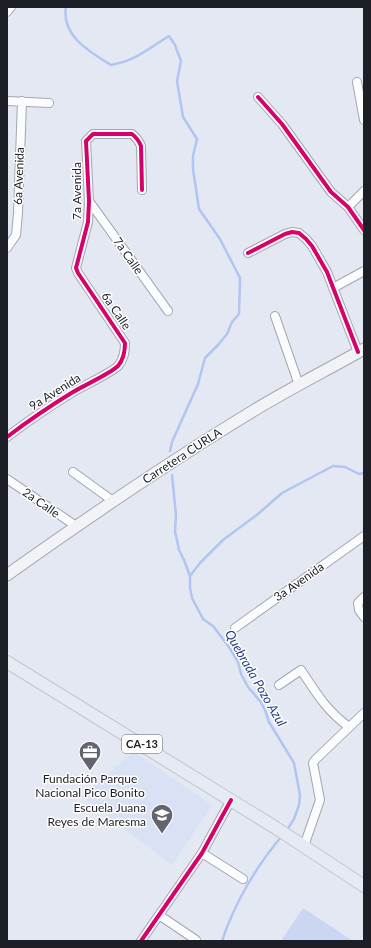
<svg xmlns="http://www.w3.org/2000/svg" width="371" height="948" viewBox="0 0 371 948" font-family="Lato,sans-serif">
<style>
.built{fill:#d9e1f5}
.green{fill:#cbd7f2}
.lines{fill:none;stroke-linecap:round;stroke-linejoin:round}
.stream{stroke:#b1c5f2;stroke-width:2.5}
.street-casing{stroke:#a3a7af;stroke-width:10}
.secondary-casing{stroke:#a3a7af;stroke-width:13}
.primary-casing{stroke:#c3c6cb;stroke-width:14}
.street{stroke:#fbfcfd;stroke-width:8}
.secondary{stroke:#f1f3f7;stroke-width:11}
.primary{stroke:#e6eaf2;stroke-width:12}
.cycleway-casing{stroke:#fff;stroke-width:6}
.cycleway{stroke:#d6006c;stroke-width:4}
.labels{text-anchor:middle;stroke-width:3;stroke-linejoin:round;paint-order:stroke}
.shield{fill:#fff;stroke:#606267;stroke-width:1}
.shield-label{font-size:11px;font-weight:bold;fill:#1c1f26}
.street-label{font-size:12px;fill:#1c1f26;stroke:#fff}
.poi-label{font-size:12px;fill:#1c1f26;stroke:#fff}
.water-label{font-size:13px;font-style:italic;fill:#253d82;stroke:#fff}
</style>
<rect width="100%" height="100%" fill="#e3e8f3"/>
<path class="built" d="M134,752L212,805L172,865L81,796Z"/>
<path class="green" d="M303,908L353,941H281Z"/>
<g class="lines">
<path class="stream" d="M66,7C61,36 90,52 111,65C136,61 149,48 169,36L175,45L181,61L177,81L183,117L197,139L193,156V169L199,209L220,239L240,278L239,314L232,322L227,334L218,345L205,358L198,384L172,442L170,451
M172,475L176,515L175,531L179,550L184,560L190,576
M287,830L294,819L299,805L300,795L294,763L269,722L265,710L260,701L248,687L241,674L238,662L229,647L213,626L203,619L192,598L190,588V576L200,563L223,540L258,514L282,493L333,466L345,467L359,474L364,473
M222,941C234,904 257,865 282,836"/>
<g class="street-casing">
<path id="street" d="M7,12L11,7
M357,82L364,120
M258,97L282,124L331,192L348,207L364,230
M7,101L49,103
M89,201L168,311
M348,207L364,191
M7,248L16,235L18,213L22,101
M248,253L285,234L292,232L299,233L306,239L312,246L327,272L358,352
M333,288L364,271
M275,316L299,385
M7,437C28,421 50,406 73,392C83,386 111,373 118,366C124,359 125,352 125,343L78,273L76,268L88,222L89,201L86,141L93,134H132C137,138 139,141 141,146L142,190
M73,472L113,501
M7,479L76,526
M364,597L358,603L359,610L364,617
M235,628L364,536
M279,685L301,670C317,694 326,710 349,727
M304,846L320,800L313,763L316,759L364,713
M202,853L243,879
M159,915L196,940
M141,941L202,853L231,800"/>
</g>
<g class="secondary-casing">
<path id="secondary" d="M7,575C87,518 169,462 253,411C289,389 327,370 364,349"/>
</g>
<g class="primary-casing">
<path id="primary" d="M7,662L276,828L364,886"/>
</g>
<use href="#street" class="street"/>
<use href="#secondary" class="secondary"/>
<use href="#primary" class="primary"/>
<g class="cycleway-casing">
<path id="cycleway" d="M258,97L282,124L331,192L348,207L364,230
M248,253L285,234L292,232L299,233L306,239L312,246L327,272L358,352
M7,437C28,421 50,406 73,392C83,386 111,373 118,366C124,359 125,352 125,343L78,273L76,268L88,222L89,201L86,141L93,134H132C137,138 139,141 141,146L142,190
M141,941L202,853L231,800"/>
</g>
<use href="#cycleway" class="cycleway"/>
</g>
<defs>
<g id="office-pin" transform="scale(1.15)"><path d="M0 17L-7.5 6A9.5 9.5 0 1 1 7.5 6Z" fill="#62656e" stroke="#fff"/><path d="M-6-3h4V-5.5h4V-3h4V5H-6ZM-1-4.5V-3h2v-1.5ZM-6 0V1H6V0Z" fill="#fff"/></g>
<g id="school-pin" transform="scale(1.15)"><path d="M0 17L-7.5 6A9.5 9.5 0 1 1 7.5 6Z" fill="#62656e" stroke="#fff"/><path d="M0-5L7-2L0 1L-7-2ZM-4 1L0 2.5L4 1V4Q0 6-4 4Z" fill="#fff"/></g>
</defs>
<g fill-rule="evenodd">
<use href="#office-pin" x="90" y="752"/>
<use href="#school-pin" x="162" y="815"/>
</g>
<g class="labels">
<rect class="shield" x="122" y="735" width="40" height="18" rx="3"/>
<g class="shield-label">
<text x="142" y="748">CA-13</text>
</g>
<g class="street-label">
<text transform="translate(19 176) rotate(-88)" y="4">6a Avenida</text>
<text transform="translate(77 191) rotate(-90)" y="4">7a Avenida</text>
<text transform="translate(128 256) rotate(55)" y="4">7a Calle</text>
<text transform="translate(116 311) rotate(56)" y="4">6a Calle</text>
<text transform="translate(55 392) rotate(-32)" y="4">9a Avenida</text>
<text transform="translate(182 456) rotate(-33)" y="4">Carretera CURLA</text>
<text transform="translate(41 503) rotate(35)" y="4">2a Calle</text>
<text transform="translate(299 582) rotate(-35)" y="4">3a Avenida</text>
</g>
<g class="poi-label">
<text x="90" y="783">Fundación Parque<tspan x="90" dy="14">Nacional Pico Bonito</tspan></text>
<text x="146" y="812" text-anchor="end">Escuela Juana<tspan x="146" dy="14">Reyes de Maresma</tspan></text>
</g>
<g class="water-label">
<text transform="translate(256 678) rotate(60)" y="5">Quebrada Pozo Azul</text>
</g>
</g>
<rect width="371" height="948" fill="none" stroke="#1c1f26" stroke-width="16"/>
</svg>
